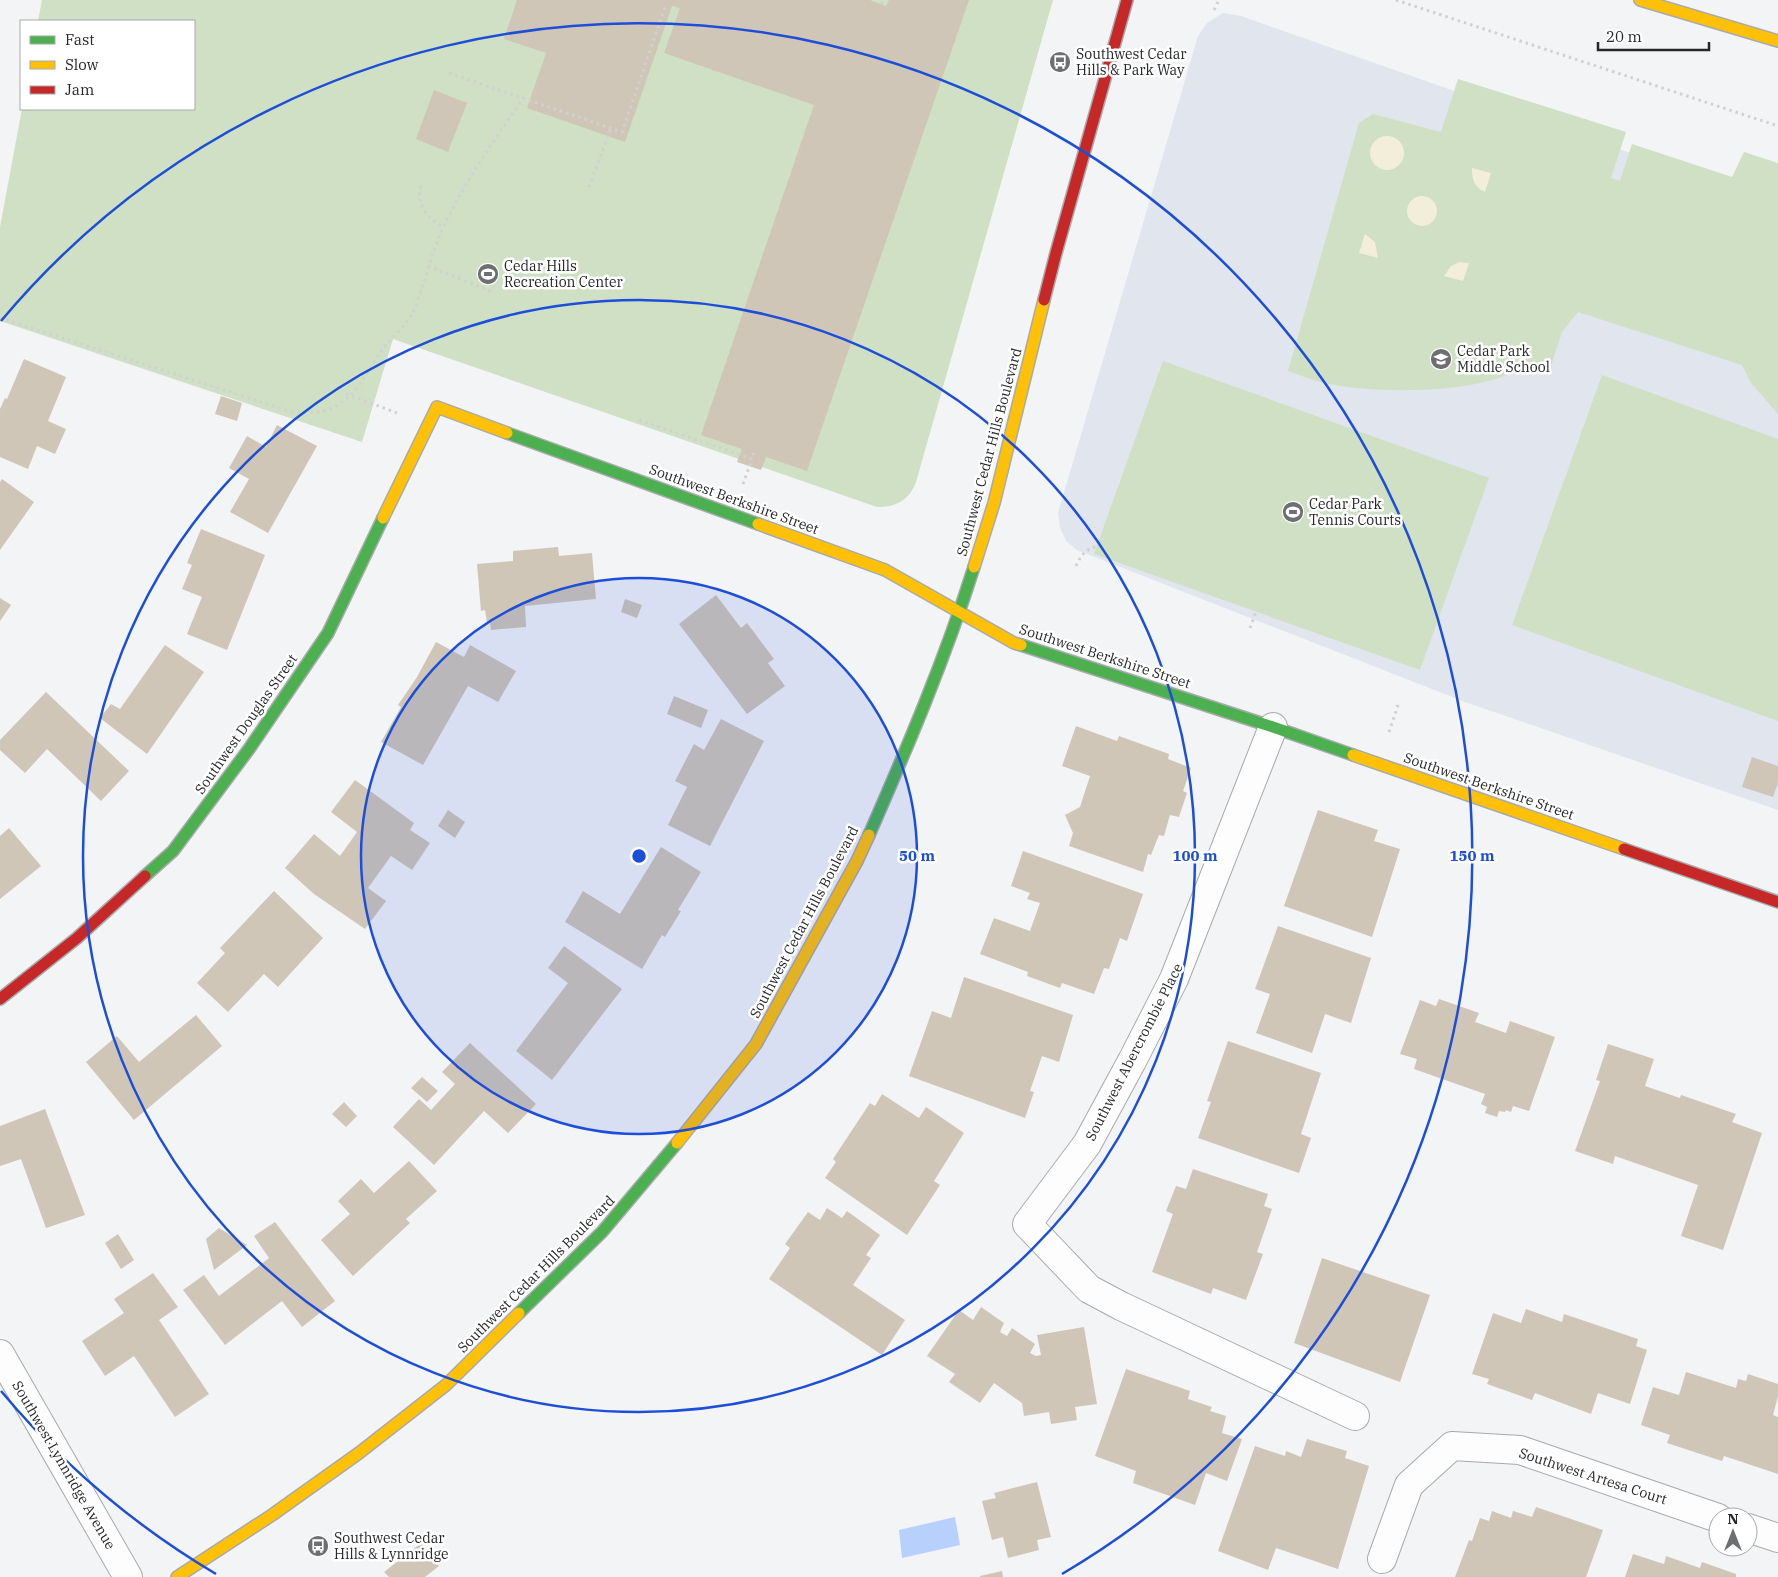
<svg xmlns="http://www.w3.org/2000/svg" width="1778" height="1577" viewBox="0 0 1778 1577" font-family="'IBM Plex Serif',serif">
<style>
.built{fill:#e1e5ed}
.green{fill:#cfe0c4}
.sand{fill:#f3eeda}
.water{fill:#b8d0fc}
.building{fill:#d0c6b7}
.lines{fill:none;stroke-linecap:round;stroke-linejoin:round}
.street-casing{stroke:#a8aaab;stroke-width:30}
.fast-casing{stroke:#a8aaab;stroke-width:14}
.slow-casing{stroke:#a8aaab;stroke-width:14}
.jam-casing{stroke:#a8aaab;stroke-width:14}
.path{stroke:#d1d1d2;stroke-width:3;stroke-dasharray:2.5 4;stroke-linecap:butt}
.street{stroke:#fdfdfe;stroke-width:28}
.fast{stroke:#4caf50;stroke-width:11}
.slow{stroke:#ffc107;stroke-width:11}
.jam{stroke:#c62828;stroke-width:11}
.ring{fill:none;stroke:#1d4ed8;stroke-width:2.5}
.labels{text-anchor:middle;stroke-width:5;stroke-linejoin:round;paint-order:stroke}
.poi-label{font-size:14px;fill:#262729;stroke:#fff;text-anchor:start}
.street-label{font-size:14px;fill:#262729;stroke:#fff}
.centre{fill:#1d4ed8;stroke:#fff;stroke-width:2.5}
.ring-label{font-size:15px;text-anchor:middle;font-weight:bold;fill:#1d4ed8;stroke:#fff;stroke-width:5;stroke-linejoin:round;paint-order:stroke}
</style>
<rect width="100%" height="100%" fill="#f2f4f6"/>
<path class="built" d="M1223,13L1241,16L1778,205V810L1465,702L1077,550L1066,541L1060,528L1058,513L1198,36L1207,23Z"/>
<path class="green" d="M42,0H1053L916,482C909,500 897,507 877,507L393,339L362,442L0,321V227L22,109H194V21H38Z
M1458,79L1626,132L1611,178L1620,181L1632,144L1732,177L1744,152L1778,163V414L1751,383L1742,365L1578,312L1562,332L1548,375L1522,367C1480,395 1374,394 1324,383C1312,380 1300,375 1288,371L1359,123L1373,114L1441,132Z
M1163,361L1489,478L1420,670L1094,554Z
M1602,375L1778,439V721L1512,625Z"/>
<path class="sand" d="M1370 153a17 17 0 1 1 34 0a17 17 0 1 1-34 0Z
M1472,168L1491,173L1485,192C1474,187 1472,180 1472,168Z
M1407 211a15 15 0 1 1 30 0a15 15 0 1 1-30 0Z
M1365,234L1375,242L1378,258L1359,253Z
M1459,262L1469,263L1463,281L1444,276L1451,266Z"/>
<path class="water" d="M955,1517L960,1545L902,1558L899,1530Z"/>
<path class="building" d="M517,0H870L886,6L889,0H969L807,471L766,457L761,470L737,462L742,449L701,435L814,105L664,53L680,8L672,6L625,142L527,108L546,53L504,39Z
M434,90L467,103L448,152L416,139Z
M24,359L66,377L48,421L66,429L55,454L37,446L28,469L0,457V409L5,398L7,399Z
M221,396L242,403L237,421L215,414Z
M277,425L317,446L268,533L230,512L249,479L229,468L247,436L266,447Z
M2,479L34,502L0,550V482Z
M201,529L265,555L227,650L187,634L202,597L182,589L192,565L187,563Z
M558,547L559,556L592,553L596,599L525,606L526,627L491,630L490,622L487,623L485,610L481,611L477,564L513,561V551Z
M716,595L741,628L747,623L774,659L768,663L785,686L747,714L679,624Z
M0,598L11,605L0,621Z
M625,599L642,605L637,618L621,612Z
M436,642L464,657L470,645L516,671L498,702L468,686L423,765L381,742L401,707L398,705L417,677Z
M165,645L204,672L147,754L100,718L111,704L120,709Z
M46,692L129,771L101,801L47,749L25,773L0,750V740Z
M674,696L708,710L701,728L667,714Z
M721,719L764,741L710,846L668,825L687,787L675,781L694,744L704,750Z
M1076,726L1117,741L1119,736L1169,754L1168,759L1191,768L1183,791L1187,793L1179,817L1170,815L1164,836L1159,835L1151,855L1148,854L1143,872L1069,846L1073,833L1065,815L1080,807L1090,776L1062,766Z
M1752,757L1778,766V783L1773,797L1742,787Z
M355,780L414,823L410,830L430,843L412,870L391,856L368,888L386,901L365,929L314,894L285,868L314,834L340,856L357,832L331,812Z
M448,810L465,822L455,838L438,826Z
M1318,810L1378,830L1374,841L1400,849L1372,937L1284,906Z
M9,828L41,866L0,899V836Z
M661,847L701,872L678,910L681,911L665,937L662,935L642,969L565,922L583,891L620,914Z
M1023,851L1143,894L1127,941L1120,938L1109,969L1104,968L1094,994L1062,983L1060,988L1027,976L1028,972L980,954L994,918L1030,931L1040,903L1027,899L1030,893L1011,886Z
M274,891L323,938L278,987L264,974L228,1012L197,983L225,953L220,948Z
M1278,926L1371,958L1351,1023L1325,1014L1312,1053L1256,1033L1270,994L1255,989Z
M564,946L622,989L552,1080L516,1051L568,983L548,968Z
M964,977L1073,1015L1059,1062L1042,1056L1030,1091L1034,1092L1025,1118L909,1076L932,1011L951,1018Z
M1439,999L1479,1013L1475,1022L1506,1033L1510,1021L1555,1037L1529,1111L1513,1106L1511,1112L1506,1110L1505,1112L1499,1111L1497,1117L1485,1113L1487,1107L1481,1104L1485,1094L1414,1069L1417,1059L1400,1054L1420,1000L1436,1006Z
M196,1015L222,1046L134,1120L86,1062L117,1036L139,1062Z
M1228,1041L1321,1073L1301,1134L1311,1138L1299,1173L1198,1138L1211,1102L1207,1101Z
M470,1043L536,1104L508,1133L484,1111L434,1165L393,1127L419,1099L431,1110L455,1084L442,1072Z
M1608,1044L1654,1059L1645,1086L1680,1098L1681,1095L1736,1114L1732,1122L1762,1133L1723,1250L1681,1236L1698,1185L1615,1156L1613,1164L1575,1151L1600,1081L1596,1080Z
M422,1077L438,1091L427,1102L411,1088Z
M882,1094L919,1118L926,1107L964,1133L934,1181L940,1185L907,1235L825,1178L836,1162L833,1159L870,1103L875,1106Z
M344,1102L357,1116L346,1127L332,1114Z
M45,1109L85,1215L46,1228L21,1159L0,1166V1126Z
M409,1161L437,1191L406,1219L410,1223L353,1276L321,1240L350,1214L338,1201L361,1179L374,1193Z
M1193,1169L1268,1194L1264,1206L1272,1209L1257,1252L1263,1254L1246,1300L1213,1288L1211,1294L1152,1272L1173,1214L1166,1211L1176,1186L1186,1189Z
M827,1208L842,1218L847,1211L880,1235L866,1255L871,1258L853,1285L905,1320L882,1355L769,1279L790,1248L785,1244L808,1212L820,1220Z
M275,1222L335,1301L302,1327L282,1301L225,1345L183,1290L204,1275L219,1296L269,1258L254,1236Z
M219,1228L247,1245L214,1270L206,1239Z
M118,1234L134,1260L121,1269L105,1243Z
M1322,1258L1430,1295L1400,1382L1294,1343Z
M153,1273L178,1307L159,1320L209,1394L175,1417L134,1356L105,1376L82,1341L124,1313L114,1299Z
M981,1307L1004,1323L1000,1332L1007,1336L1012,1328L1035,1344L1030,1353L1036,1356L1041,1355L1037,1335L1084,1327L1097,1404L1075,1407L1077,1420L1051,1424L1049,1412L1024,1416L1022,1403L994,1383L980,1403L949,1382L955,1374L927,1356L959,1310L973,1320Z
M1526,1309L1562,1322L1564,1314L1638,1339L1636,1346L1647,1350L1630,1404L1598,1393L1591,1414L1535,1393L1532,1400L1487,1384L1489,1379L1472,1374L1493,1313L1521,1323Z
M1126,1369L1190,1391L1188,1399L1212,1407L1210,1411L1226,1416L1222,1433L1242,1439L1227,1481L1206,1473L1195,1505L1133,1483L1136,1471L1095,1456Z
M1686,1372L1736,1388L1738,1379L1746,1381L1748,1374L1778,1384V1396L1773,1415L1778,1417V1474L1724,1456L1722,1461L1667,1443L1670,1435L1641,1425L1653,1387L1679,1395Z
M1307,1439L1347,1451L1345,1458L1369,1466L1338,1569L1276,1548L1268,1570L1218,1551L1255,1446L1285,1456L1286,1451L1301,1457Z
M1037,1482L1051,1537L1037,1540L1039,1550L1008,1558L1003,1537L992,1540L982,1501L996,1498L994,1493Z
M1536,1507L1603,1530L1586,1577H1455L1469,1540L1472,1541L1480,1518L1489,1521L1492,1511L1511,1518L1513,1511L1532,1517Z
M421,1543L439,1566L425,1577H389L384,1572Z
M1633,1554L1664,1564L1666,1556L1700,1568L1702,1562L1736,1574V1577H1625Z
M1002,1571L1003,1577H980V1576Z"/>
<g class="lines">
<g class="street-casing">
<path id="street" d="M1273,727L1174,979L1132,1061L1087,1144L1027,1224L1089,1289L1121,1306L1355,1416
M0,1354L128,1577
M1748,1528L1778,1538
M1382,1559L1409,1485L1452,1446L1520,1450L1718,1518"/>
</g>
<g class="fast-casing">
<path id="fast" d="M507,433L758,524
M1021,645L1273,727L1353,755
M869,835C908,746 945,659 974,567
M145,876L173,851L249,749L328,633L383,518
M519,1313L602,1232L677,1143"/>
</g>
<g class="slow-casing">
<path id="slow" d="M1640,0L1778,41
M383,518L437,407L507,433
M758,524L885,570L1014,643L1021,645
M974,567L994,503L1044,300
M1353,755L1624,849
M677,1143L756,1044L857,861L869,835
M177,1577L272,1515L359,1453L446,1385L519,1313"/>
</g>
<g class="jam-casing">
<path id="jam" d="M1044,300L1056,253L1127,0
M1624,849L1778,902
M0,999L77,938L145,876"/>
</g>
<path class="path" d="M1396,0L1778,126
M882,4L883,0
M1214,10L1219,0
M449,73L622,132L666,4
M421,186C415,203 428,220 444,227
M589,187L611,128
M428,266L493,292
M0,318L289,411C300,412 312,414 323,411C353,404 366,373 382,350C391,337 406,327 413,312C425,284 431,254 444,226C465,181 495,139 524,97
M346,394L397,413
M639,420L752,459L754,453
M743,484L752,459
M1076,566C1081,555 1085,550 1097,546
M1250,628L1256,612
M1389,732L1398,705"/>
<use href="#street" class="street"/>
<use href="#fast" class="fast"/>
<use href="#slow" class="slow"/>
<use href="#jam" class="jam"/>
</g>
<circle cx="639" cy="856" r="278" fill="#1d4ed8" fill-opacity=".12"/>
<g class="ring">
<circle cx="639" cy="856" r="278"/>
<circle cx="639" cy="856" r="556"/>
<path d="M216 1574A833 833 0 0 1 1 1391M1 321A833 833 0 1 1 1062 1574"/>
</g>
<defs>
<g id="bus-disc" transform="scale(1.125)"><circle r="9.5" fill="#6d6f71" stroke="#fff"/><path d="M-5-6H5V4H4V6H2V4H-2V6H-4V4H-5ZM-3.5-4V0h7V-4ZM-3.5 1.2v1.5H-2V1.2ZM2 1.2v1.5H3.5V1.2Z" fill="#fff"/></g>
<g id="stadium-disc" transform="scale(1.125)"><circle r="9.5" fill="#6d6f71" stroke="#fff"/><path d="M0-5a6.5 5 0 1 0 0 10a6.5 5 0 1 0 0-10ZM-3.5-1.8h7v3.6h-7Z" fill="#fff"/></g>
<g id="school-disc" transform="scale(1.125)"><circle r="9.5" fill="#6d6f71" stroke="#fff"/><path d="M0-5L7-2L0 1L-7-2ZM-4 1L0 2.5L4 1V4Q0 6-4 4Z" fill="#fff"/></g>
</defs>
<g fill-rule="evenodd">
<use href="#bus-disc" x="1060" y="62"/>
<use href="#stadium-disc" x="488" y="274"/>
<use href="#school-disc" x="1441" y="359"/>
<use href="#stadium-disc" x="1293" y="512"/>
<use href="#bus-disc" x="318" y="1546"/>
</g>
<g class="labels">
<g class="poi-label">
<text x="1076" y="59">Southwest Cedar<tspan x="1076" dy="16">Hills &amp; Park Way</tspan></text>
<text x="504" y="271">Cedar Hills<tspan x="504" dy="16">Recreation Center</tspan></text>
<text x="1457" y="356">Cedar Park<tspan x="1457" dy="16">Middle School</tspan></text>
<text x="1309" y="509">Cedar Park<tspan x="1309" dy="16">Tennis Courts</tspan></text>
<text x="334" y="1543">Southwest Cedar<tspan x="334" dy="16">Hills &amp; Lynnridge</tspan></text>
</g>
<g class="street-label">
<text transform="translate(989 452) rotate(-75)" y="5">Southwest Cedar Hills Boulevard</text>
<text transform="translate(734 499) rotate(20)" y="5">Southwest Berkshire Street</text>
<text transform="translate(1105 656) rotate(18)" y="5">Southwest Berkshire Street</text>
<text transform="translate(246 724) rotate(-55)" y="5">Southwest Douglas Street</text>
<text transform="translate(1489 786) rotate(19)" y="5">Southwest Berkshire Street</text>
<text transform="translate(804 922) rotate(-62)" y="5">Southwest Cedar Hills Boulevard</text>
<text transform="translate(1134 1052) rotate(-63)" y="5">Southwest Abercrombie Place</text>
<text transform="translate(536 1274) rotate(-45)" y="5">Southwest Cedar Hills Boulevard</text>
<text transform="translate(64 1465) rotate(60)" y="5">Southwest Lynnridge Avenue</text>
<text transform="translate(1593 1476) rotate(18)" y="5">Southwest Artesa Court</text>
</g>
</g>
<circle cx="639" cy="856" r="8" class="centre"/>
<g class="ring-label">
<text x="917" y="861">50 m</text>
<text x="1195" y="861">100 m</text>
<text x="1472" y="861">150 m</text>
</g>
<rect x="20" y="20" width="175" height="90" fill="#ffffff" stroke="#a8a9a9"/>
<rect x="30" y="36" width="25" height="8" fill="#4caf50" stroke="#a8a9a9"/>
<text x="65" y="45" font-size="15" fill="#262729">Fast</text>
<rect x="30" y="61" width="25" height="8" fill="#ffc107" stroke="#a8a9a9"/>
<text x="65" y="70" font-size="15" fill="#262729">Slow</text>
<rect x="30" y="86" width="25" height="8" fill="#c62828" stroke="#a8a9a9"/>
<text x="65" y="95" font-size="15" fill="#262729">Jam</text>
<g transform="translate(1733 1532)"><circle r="24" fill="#ffffff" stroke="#a8a9a9"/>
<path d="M0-4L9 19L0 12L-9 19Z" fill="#6d6f71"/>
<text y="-8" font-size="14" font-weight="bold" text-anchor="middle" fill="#262729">N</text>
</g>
<path d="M1598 42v8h111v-8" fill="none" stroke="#262729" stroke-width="2.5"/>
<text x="1606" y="42" font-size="15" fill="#262729" stroke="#ffffff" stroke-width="4" paint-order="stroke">20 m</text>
</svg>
